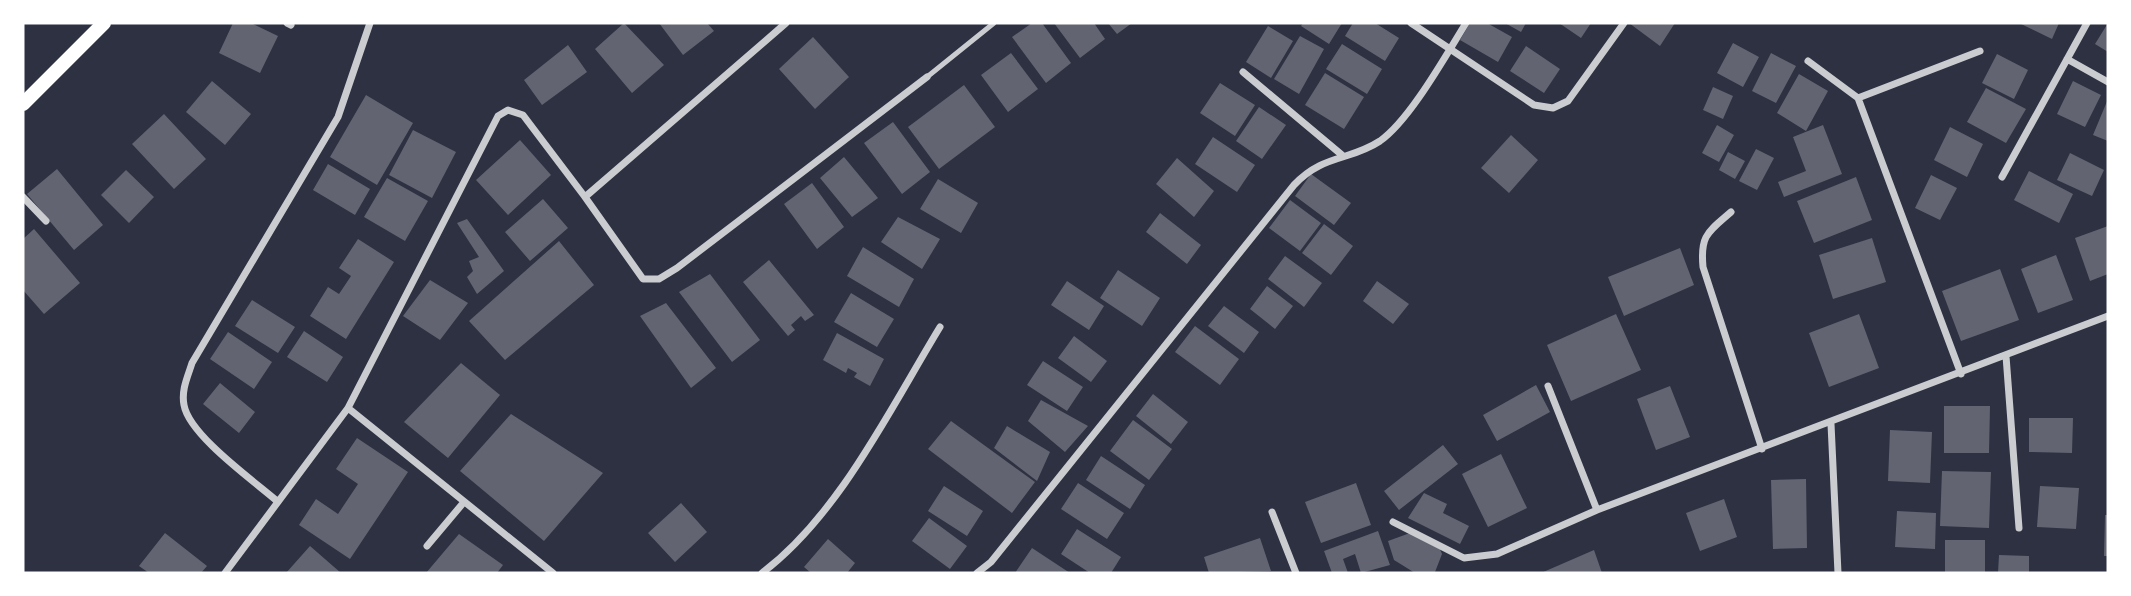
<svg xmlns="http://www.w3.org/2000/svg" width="2131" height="596" viewBox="0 0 2131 596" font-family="'Exo 2',sans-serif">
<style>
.building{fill:#626471}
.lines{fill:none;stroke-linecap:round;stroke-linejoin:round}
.service{stroke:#caccd0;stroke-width:5}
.minor{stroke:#caccd0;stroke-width:7}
.secondary{stroke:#fff;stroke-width:14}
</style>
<rect width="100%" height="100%" fill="#2d3142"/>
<path class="building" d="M233,23H251L278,36L260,73L219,53Z
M624,23L664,65L632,93L595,49Z
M659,23H707L714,31L683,55Z
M1032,23H1042L1071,63L1046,83L1012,37Z
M1054,23H1094L1105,39L1080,58Z
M1108,23H1132L1117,34Z
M1303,23H1342L1329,44L1301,26Z
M1353,23H1375L1399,38L1385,61L1345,36Z
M1470,23H1487L1512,37L1498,62L1460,40Z
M1505,23H1526L1521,32Z
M1559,23H1591L1581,38Z
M1629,23H1675L1660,46Z
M2019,23H2059L2052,39Z
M2108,23V52L2095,44Z
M1268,26L1293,41L1271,78L1246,62Z
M1300,36L1324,49L1299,94L1274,79Z
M813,37L849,77L815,109L779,69Z
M1733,43L1759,57L1743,87L1717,73Z
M1342,44L1382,69L1367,94L1326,69Z
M568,45L587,72L542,105L524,80Z
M1526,46L1560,69L1544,93L1510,71Z
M1011,53L1038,89L1008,112L981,75Z
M1771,53L1796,66L1776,103L1752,91Z
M1997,54L2028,70L2014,99L1982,83Z
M1325,73L1364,97L1344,129L1305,105Z
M1799,74L1828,91L1806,131L1777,113Z
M212,81L251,114L225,145L186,112Z
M2073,81L2101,95L2085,127L2057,114Z
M1220,83L1255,105L1235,136L1200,113Z
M964,85L995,127L939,169L908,127Z
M1713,87L1733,96L1723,119L1703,110Z
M1986,88L2026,109L2006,143L1967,122Z
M366,95L413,123L377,185L330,157Z
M2108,99V141L2093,135Z
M1259,107L1286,125L1262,159L1236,141Z
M164,114L206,159L174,189L132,144Z
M893,122L930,172L902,194L864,143Z
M1717,125L1734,135L1719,162L1702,153Z
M1823,125L1842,174L1784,197L1778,182L1806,171L1793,137Z
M1950,127L1983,144L1967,177L1934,160Z
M413,130L456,152L432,198L389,175Z
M1511,135L1538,160L1509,193L1481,168Z
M1213,137L1255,165L1237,192L1195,164Z
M520,140L551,175L508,215L476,180Z
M1756,149L1774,158L1757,190L1739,181Z
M1728,152L1745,161L1735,179L1719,170Z
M2070,153L2104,170L2092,196L2057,180Z
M844,157L878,198L852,217L820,178Z
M1177,158L1214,191L1194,217L1156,184Z
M328,164L370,189L355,215L313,190Z
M57,169L103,225L74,250L27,194Z
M126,170L154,197L129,223L101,195Z
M2029,171L2073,194L2059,223L2014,200Z
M1311,174L1351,203L1334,225L1295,196Z
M1931,175L1957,188L1940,220L1915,208Z
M1856,177L1872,220L1814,243L1797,201Z
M387,178L428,201L405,241L364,217Z
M938,179L978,203L961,233L920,209Z
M812,183L844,227L817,249L784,204Z
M543,199L568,228L530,261L505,232Z
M1290,200L1321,223L1300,251L1269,228Z
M1160,213L1201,245L1187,264L1146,232Z
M898,217L940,239L922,269L881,242Z
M467,219L504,271L477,294L467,277L473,271L469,261L479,257L457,223Z
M1324,224L1353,246L1331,275L1302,253Z
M2108,226V274L2090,281L2075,238Z
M34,229L80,283L44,314L23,290V239Z
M1872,238L1886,282L1833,299L1819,255Z
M358,239L394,262L346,339L310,316L328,287L339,294L351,276L339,268Z
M559,241L594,285L505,360L469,321Z
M863,247L914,279L899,307L847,276Z
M1680,248L1694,285L1624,316L1608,277Z
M2056,255L2073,300L2038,313L2021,269Z
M1285,256L1322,283L1304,307L1268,279Z
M769,260L814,315L805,321L801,316L791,325L795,330L788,336L743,282Z
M2000,269L2019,320L1961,341L1942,291Z
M1118,270L1160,298L1142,326L1100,298Z
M710,274L760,340L732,362L679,292Z
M430,280L468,303L440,340L403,316Z
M1067,281L1104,306L1089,330L1051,305Z
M1377,281L1409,304L1393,324L1363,301Z
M1267,286L1293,306L1275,329L1250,309Z
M851,293L894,319L877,347L834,322Z
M252,300L295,327L278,353L235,326Z
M666,303L716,368L691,388L640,316Z
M1224,306L1259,332L1244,353L1208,326Z
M1616,314L1641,370L1571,401L1547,345Z
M1859,314L1879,368L1829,387L1809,333Z
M1195,326L1239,359L1220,385L1175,352Z
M304,331L343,357L327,382L287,357Z
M228,332L272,362L254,389L210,359Z
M837,333L884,359L870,386L854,377L857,373L848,368L846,373L823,360Z
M1074,336L1107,361L1091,382L1058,358Z
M1043,361L1083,387L1067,411L1027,385Z
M461,363L500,395L448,458L404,422Z
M220,383L255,412L239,433L203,404Z
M1536,385L1550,412L1497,441L1483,415Z
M1670,386L1690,437L1656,450L1637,399Z
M1153,394L1188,422L1171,444L1136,416Z
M1041,400L1088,426L1065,452L1028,421Z
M1944,406H1990L1989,453H1944Z
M511,414L603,473L544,541L460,471Z
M2029,418H2073L2072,453L2029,452Z
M1133,420L1172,449L1149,480L1110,451Z
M951,421L1035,482L1012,513L928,449Z
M1007,426L1050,452L1037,481L994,448Z
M1890,430L1932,432L1930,483L1888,481Z
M357,438L408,472L350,559L299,525L316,499L338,514L358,484L336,469Z
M1443,445L1458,464L1399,510L1384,491Z
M1501,454L1527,508L1488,527L1462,474Z
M1101,456L1145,485L1130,509L1086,480Z
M1942,471L1991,472L1989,528L1940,526Z
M1806,479L1807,548L1773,549L1771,480Z
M1078,483L1124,513L1107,539L1061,509Z
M1356,483L1371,525L1321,543L1305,502Z
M944,486L983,511L967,536L928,511Z
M2040,486L2079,488L2076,529L2037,527Z
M1424,493L1447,504L1443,513L1469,526L1460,544L1408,518Z
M1724,499L1737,537L1700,551L1686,513Z
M681,503L707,532L675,562L648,533Z
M1897,511L1936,513L1935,549L1895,547Z
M2105,515H2108V556H2104Z
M929,518L967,546L950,569L912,541Z
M1077,529L1121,557L1111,573H1090L1061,554Z
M1378,531L1390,565L1361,573L1355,554L1343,559L1348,573H1332L1324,551Z
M165,533L207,566L201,573H149L139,566Z
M1410,533L1440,549L1442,554L1435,572L1415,573L1394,560L1388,541Z
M459,534L503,565L497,573H426Z
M1260,538L1271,571L1209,573L1204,557Z
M828,539L855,563L847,573H811L804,567Z
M1945,540H1985V573H1945Z
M310,546L341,573H286Z
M1032,548L1070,573H1015Z
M1594,550L1602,573H1541Z
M1999,555L2029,556V573H1998Z"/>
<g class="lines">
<path class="service" d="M927,77L994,23"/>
<path class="minor" d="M287,23L291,25
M1411,23L1534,105L1553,108L1568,101L1624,23
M2067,59L2108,82
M1808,61L1858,98
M1243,72L1342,155
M2002,177L2087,23
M23,197L46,221
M585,197L643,279H659L677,268L927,77
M1731,212C1708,232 1700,235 1703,267L1762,449
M2006,356L2019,528
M1961,374L1858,98L1980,51
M1548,386L1597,510
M348,408L553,573
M1831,424L1838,573
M277,501C254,481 189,435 184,405C181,390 188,376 192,363L338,117L370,23
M1272,512L1296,573
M1393,522L1464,558L1497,554L1597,510L2108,316
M427,546L464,502
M225,573L348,408L498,116L508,110L523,115L585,197L786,23
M762,573C839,515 890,409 940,327
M977,573L991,562L1294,185C1323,154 1350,161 1380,141C1410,120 1446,55 1466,23"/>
<path class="secondary" d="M23,104L104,23"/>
</g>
<rect width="2131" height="596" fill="none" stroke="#ffffff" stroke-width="49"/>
</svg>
